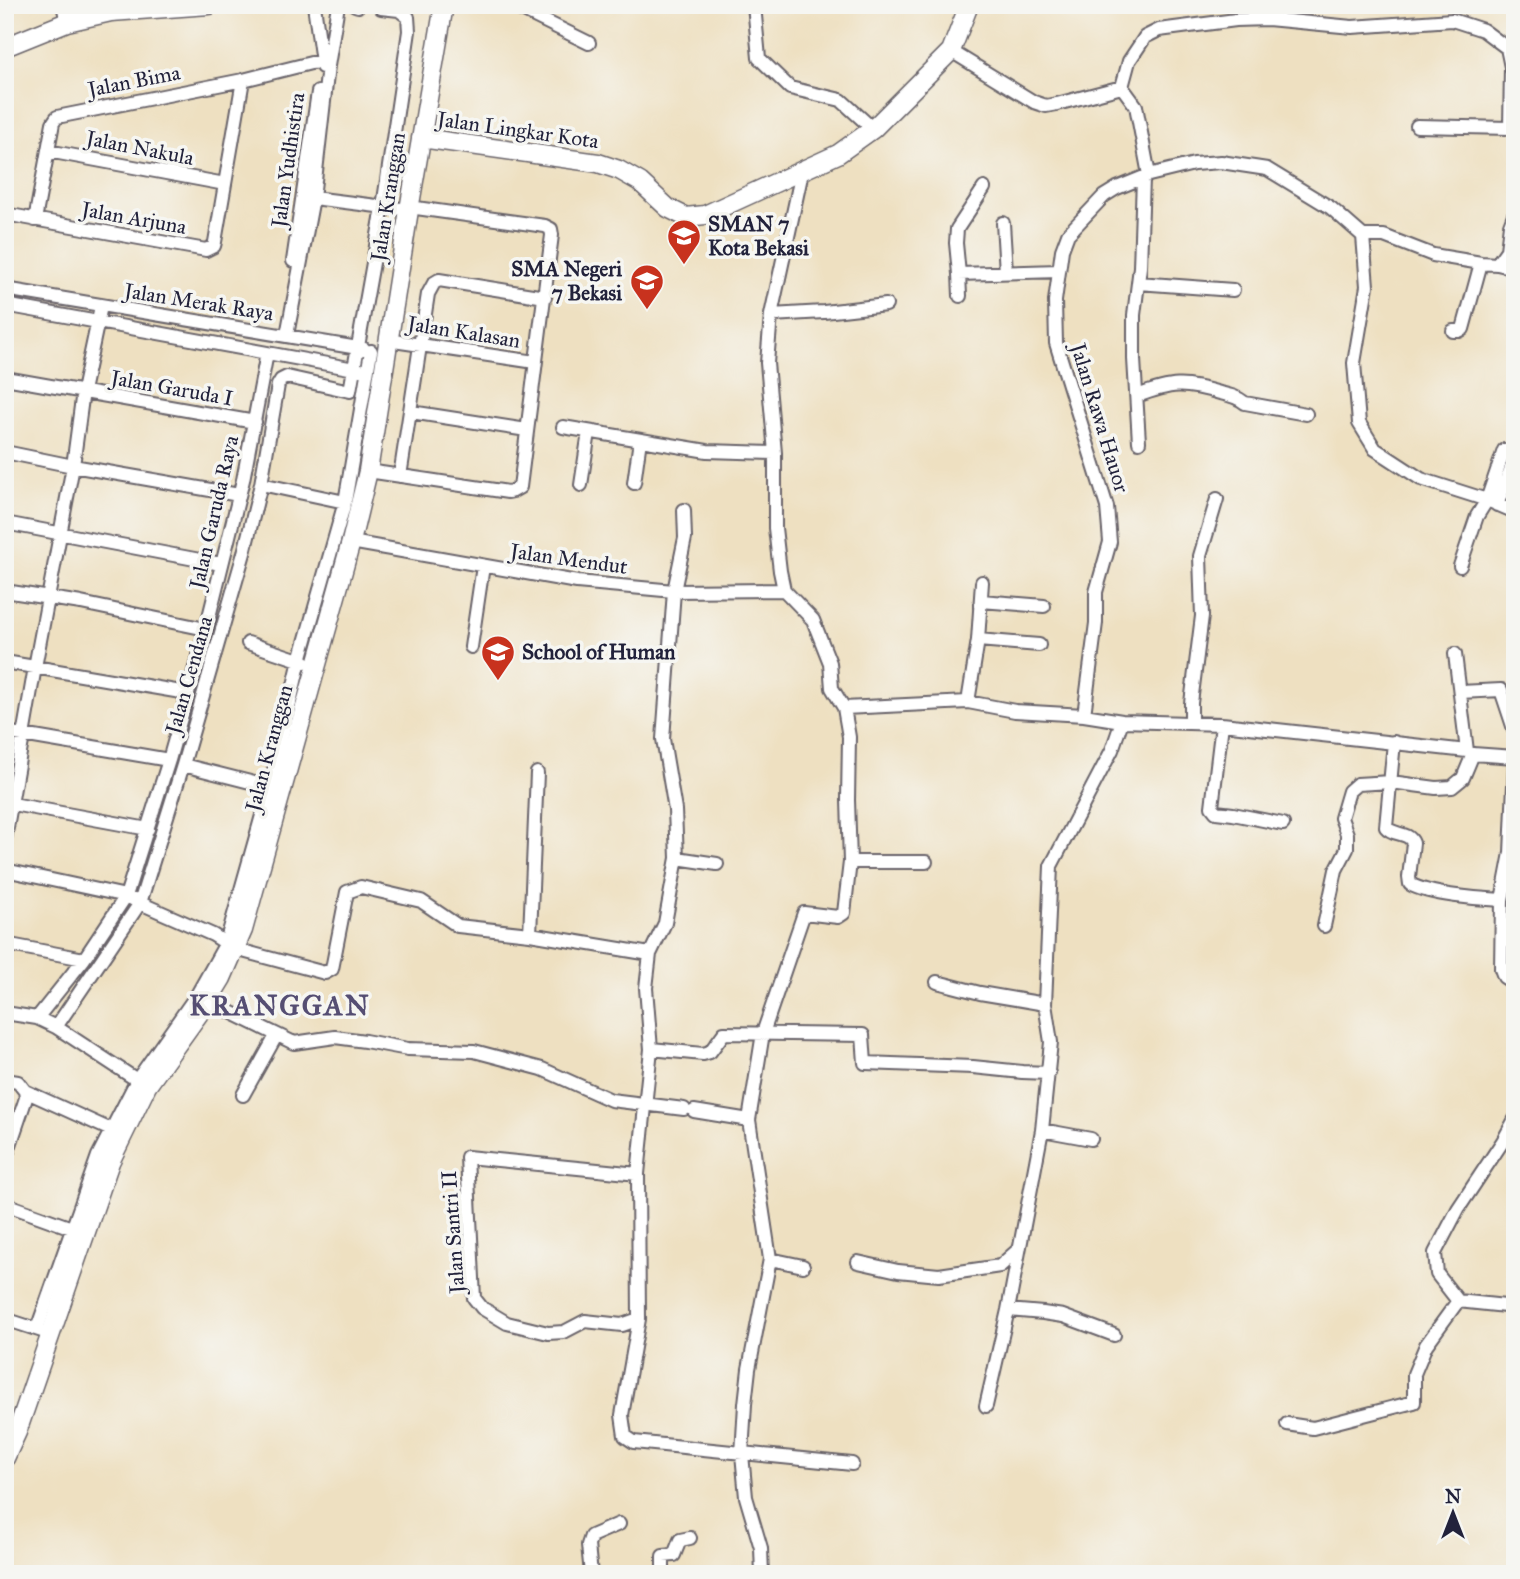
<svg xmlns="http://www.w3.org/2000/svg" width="1520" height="1579" viewBox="0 0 1520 1579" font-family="'IM FELL Great Primer',serif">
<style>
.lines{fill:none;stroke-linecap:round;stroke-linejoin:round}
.street-casing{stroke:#69646a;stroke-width:16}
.secondary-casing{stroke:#69646a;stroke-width:21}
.street{stroke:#fff;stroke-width:12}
.secondary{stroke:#fff;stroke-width:18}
.labels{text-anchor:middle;stroke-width:7;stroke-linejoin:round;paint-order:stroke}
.street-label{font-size:21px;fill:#22223b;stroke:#f6f6f2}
.poi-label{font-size:21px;font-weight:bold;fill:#22223b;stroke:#f6f6f2;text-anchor:start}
.district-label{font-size:28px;font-weight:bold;letter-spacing:2px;fill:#554e73;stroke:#f6f6f2}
</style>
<rect width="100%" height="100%" fill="#f6f6f2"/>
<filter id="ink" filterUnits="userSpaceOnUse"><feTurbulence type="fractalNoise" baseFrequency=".0143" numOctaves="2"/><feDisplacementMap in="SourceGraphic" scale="14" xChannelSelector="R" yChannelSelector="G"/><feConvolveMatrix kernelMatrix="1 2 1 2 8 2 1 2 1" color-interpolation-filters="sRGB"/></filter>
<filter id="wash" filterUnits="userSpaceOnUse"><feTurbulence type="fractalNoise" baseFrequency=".00686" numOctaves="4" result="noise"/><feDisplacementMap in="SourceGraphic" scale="28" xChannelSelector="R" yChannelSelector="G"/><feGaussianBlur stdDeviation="1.57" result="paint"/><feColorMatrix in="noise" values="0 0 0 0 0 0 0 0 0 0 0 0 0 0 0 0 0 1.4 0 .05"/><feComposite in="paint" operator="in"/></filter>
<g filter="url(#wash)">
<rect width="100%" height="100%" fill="#eee0c1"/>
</g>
<g filter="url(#ink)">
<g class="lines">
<g class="street-casing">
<path id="street" d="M63,5L67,22
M314,5L322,62V67
M355,5L358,6
M506,5L522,10L589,43
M754,5L759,58L790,88L841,100L873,129
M951,51L1034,102L1046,106L1057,104L1122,87
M1417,126L1510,128
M1515,129L1510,128L1511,67L1507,48L1483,30L1452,20L1352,27L1268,19L1236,20L1159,30L1145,37L1129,61L1122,87L1136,106L1149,175L1194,164L1221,162L1267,169L1331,208L1363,236L1367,286L1354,363L1359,423L1375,449L1421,479L1487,500L1515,512
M48,151L225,184
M984,188L957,229L956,243L959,274L1059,271
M313,198L409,210
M5,214L206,250L214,246L215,242L243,80
M35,220L53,123L57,117L243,80L311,63L322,62
M1003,223L1006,272
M1363,236H1384L1433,255L1481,263L1497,264L1515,268
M293,261L318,92
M1497,264L1507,250L1510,225L1515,212
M959,274L960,296
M1138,283L1233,290
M5,289L364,349
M5,305L360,370
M771,315L824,312L886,305
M1453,331H1459L1463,329L1481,263
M287,335L313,198L328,66L338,5
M387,340L535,362
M5,378L255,422
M1137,396C1172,383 1183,382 1220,393C1229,395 1238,397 1245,403L1306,414
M411,412L527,430
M563,427L707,451L775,453
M1139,442L1134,359V315L1140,267L1143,178
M5,452L73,466L239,495
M368,471L508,492L513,491L520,487L552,235L551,229L545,226L409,207
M400,476L428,294L434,283L439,280L545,297
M634,483L640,440
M261,484L345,502
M581,485L589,432
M1497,505L1515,458
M684,510L685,538L674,591L663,739L675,810L677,858L665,923L650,954L646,988L651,1049L638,1174L639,1319L622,1415L625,1436L634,1442L852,1464
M5,523L221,564
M351,542L577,582L674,591L784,590
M1460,566L1477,516L1487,500L1504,450
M5,591L81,603L206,629
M981,601L1044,606
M978,640L1039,645
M248,643L305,662
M471,647L483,566
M1455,654L1467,751
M5,662L187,693
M1460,692L1501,690L1515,732
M968,702L978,640L982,582
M844,708L968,702L1015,711L1084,715L1122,721L1222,724L1467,751L1473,754L1515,757
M1084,715L1096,623V592L1110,542L1107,507L1056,343L1055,301L1062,250L1068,234L1104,196L1117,188L1149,175
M1191,723V703L1202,616L1200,556L1217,499
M1222,724L1212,807L1216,812L1233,814L1283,824
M5,732L169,760
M1394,742L1386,827C1393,836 1408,831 1413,843L1409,877L1410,884C1429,895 1479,899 1502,900
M1515,761L1511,853L1502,900L1501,969L1504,977L1515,984
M183,765L270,787
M7,803L148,829
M5,839L35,667L73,466L83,391L101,306
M677,858L717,864
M850,862H926
M5,870L126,896L140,903L213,935L235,949L325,973L332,969L347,892L361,887L421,901L458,926L530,934L650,954
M1324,926L1336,870L1347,849V834L1341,818L1349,791L1357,784L1391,782L1436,788L1452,787L1463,778L1473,754
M530,934L537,773
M5,944L84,959
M937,982L980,993L1045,1004
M208,1001L294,1043L335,1037L365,1041L408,1049L474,1051L542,1069L611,1100L684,1109
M5,1013L37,1018L56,1027L143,1084
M37,1018L84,959L126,896L169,760L206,629L243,480L267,353
M56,1027L140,903L183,765L244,553L261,484L278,385L281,380L287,377L350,391L383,207L409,31L408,17L399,10L381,8
M651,1049L703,1054L710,1052L724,1033L863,1035L865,1063L973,1067L1022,1072L1049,1073
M5,1080L18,1082L25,1091L26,1098L5,1160
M25,1091L111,1130
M243,1095L276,1036
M694,1111L749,1120
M1515,1119L1503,1141L1458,1209L1435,1253L1437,1274L1458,1301L1515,1307
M1042,1130L1091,1139
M638,1174L467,1157L474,1298L482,1308L507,1323L548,1333L564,1332L585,1321L622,1325L639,1319
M5,1204L80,1231
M770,1259L803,1266
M858,1262L898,1271L939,1275L1000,1266L1019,1249
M1008,1310L1043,1313L1063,1316L1114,1335
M5,1319L45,1332
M37,1329L98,1156L137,1080L198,993L226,943L270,787L300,660L345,502L371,351
M986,1406L1008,1310L1042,1130L1051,1042L1045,1004L1051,866L1112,750L1122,721
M1287,1424L1313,1428L1414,1402V1374L1426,1345L1458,1301
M591,1574L588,1545L591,1536L619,1524
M663,1574V1556L674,1555L680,1540L690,1538
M762,1574L761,1548L746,1497L742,1454L745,1404L749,1369L770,1259L749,1120L763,1033L804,913L838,917L844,913L850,862L848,800L849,737L844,708L832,688L830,663L813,620L784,590L780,571L775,528V453L767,363L771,315L802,172"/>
</g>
<g class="secondary-casing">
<path id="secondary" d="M5,47L67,22L111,12L209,5
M421,138L598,163L619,170L640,182L668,208L686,217L705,215L838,154L873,129L951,51L969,5
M5,1458L17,1432L110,1162L147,1086L208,1001L222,978L243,930L351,542L368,471L409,210L444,5"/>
</g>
<use href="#street" class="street"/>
<use href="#secondary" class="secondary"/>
</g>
</g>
<defs>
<g id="school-pin" transform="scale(1.75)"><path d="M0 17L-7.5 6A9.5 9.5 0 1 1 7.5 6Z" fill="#c8321e" stroke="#f6f6f2"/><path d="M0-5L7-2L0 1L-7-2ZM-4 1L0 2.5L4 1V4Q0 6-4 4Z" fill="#fff"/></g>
</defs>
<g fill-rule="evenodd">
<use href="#school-pin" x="684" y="236"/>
<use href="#school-pin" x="647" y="281"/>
<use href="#school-pin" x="498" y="652"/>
</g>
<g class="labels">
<g class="street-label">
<text transform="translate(134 81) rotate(-11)" y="7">Jalan Bima</text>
<text transform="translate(518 130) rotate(8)" y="7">Jalan Lingkar Kota</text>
<text transform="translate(140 148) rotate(11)" y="7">Jalan Nakula</text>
<text transform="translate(288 160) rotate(-82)" y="7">Jalan Yudhistira</text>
<text transform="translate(388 197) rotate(-81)" y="7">Jalan Kranggan</text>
<text transform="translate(134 218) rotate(10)" y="7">Jalan Arjuna</text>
<text transform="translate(199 302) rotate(9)" y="7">Jalan Merak Raya</text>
<text transform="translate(464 332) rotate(9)" y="7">Jalan Kalasan</text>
<text transform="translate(172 388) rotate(10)" y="7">Jalan Garuda I</text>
<text transform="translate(1100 418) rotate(73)" y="7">Jalan Rawa Hauor</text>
<text transform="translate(214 512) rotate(-77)" y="7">Jalan Garuda Raya</text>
<text transform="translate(569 559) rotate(8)" y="7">Jalan Mendut</text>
<text transform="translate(189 675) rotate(-74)" y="7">Jalan Cendana</text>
<text transform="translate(269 748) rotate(-75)" y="7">Jalan Kranggan</text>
<text transform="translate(453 1232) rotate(-94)" y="7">Jalan Santri II</text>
</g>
<g class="poi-label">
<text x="708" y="231">SMAN 7<tspan x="708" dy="24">Kota Bekasi</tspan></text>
<text x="622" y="276" text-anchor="end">SMA Negeri<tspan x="622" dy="24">7 Bekasi</tspan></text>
<text x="522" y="659">School of Human</text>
</g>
<g class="district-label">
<text x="280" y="1015">KRANGGAN</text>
</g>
</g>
<rect width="1520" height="1579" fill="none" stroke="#f6f6f2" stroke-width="28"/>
<g transform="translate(1453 1513)" stroke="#f6f6f2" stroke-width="5" paint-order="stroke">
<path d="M0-5L12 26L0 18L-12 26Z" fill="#22223b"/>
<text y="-10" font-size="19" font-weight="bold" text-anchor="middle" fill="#22223b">N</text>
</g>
</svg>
